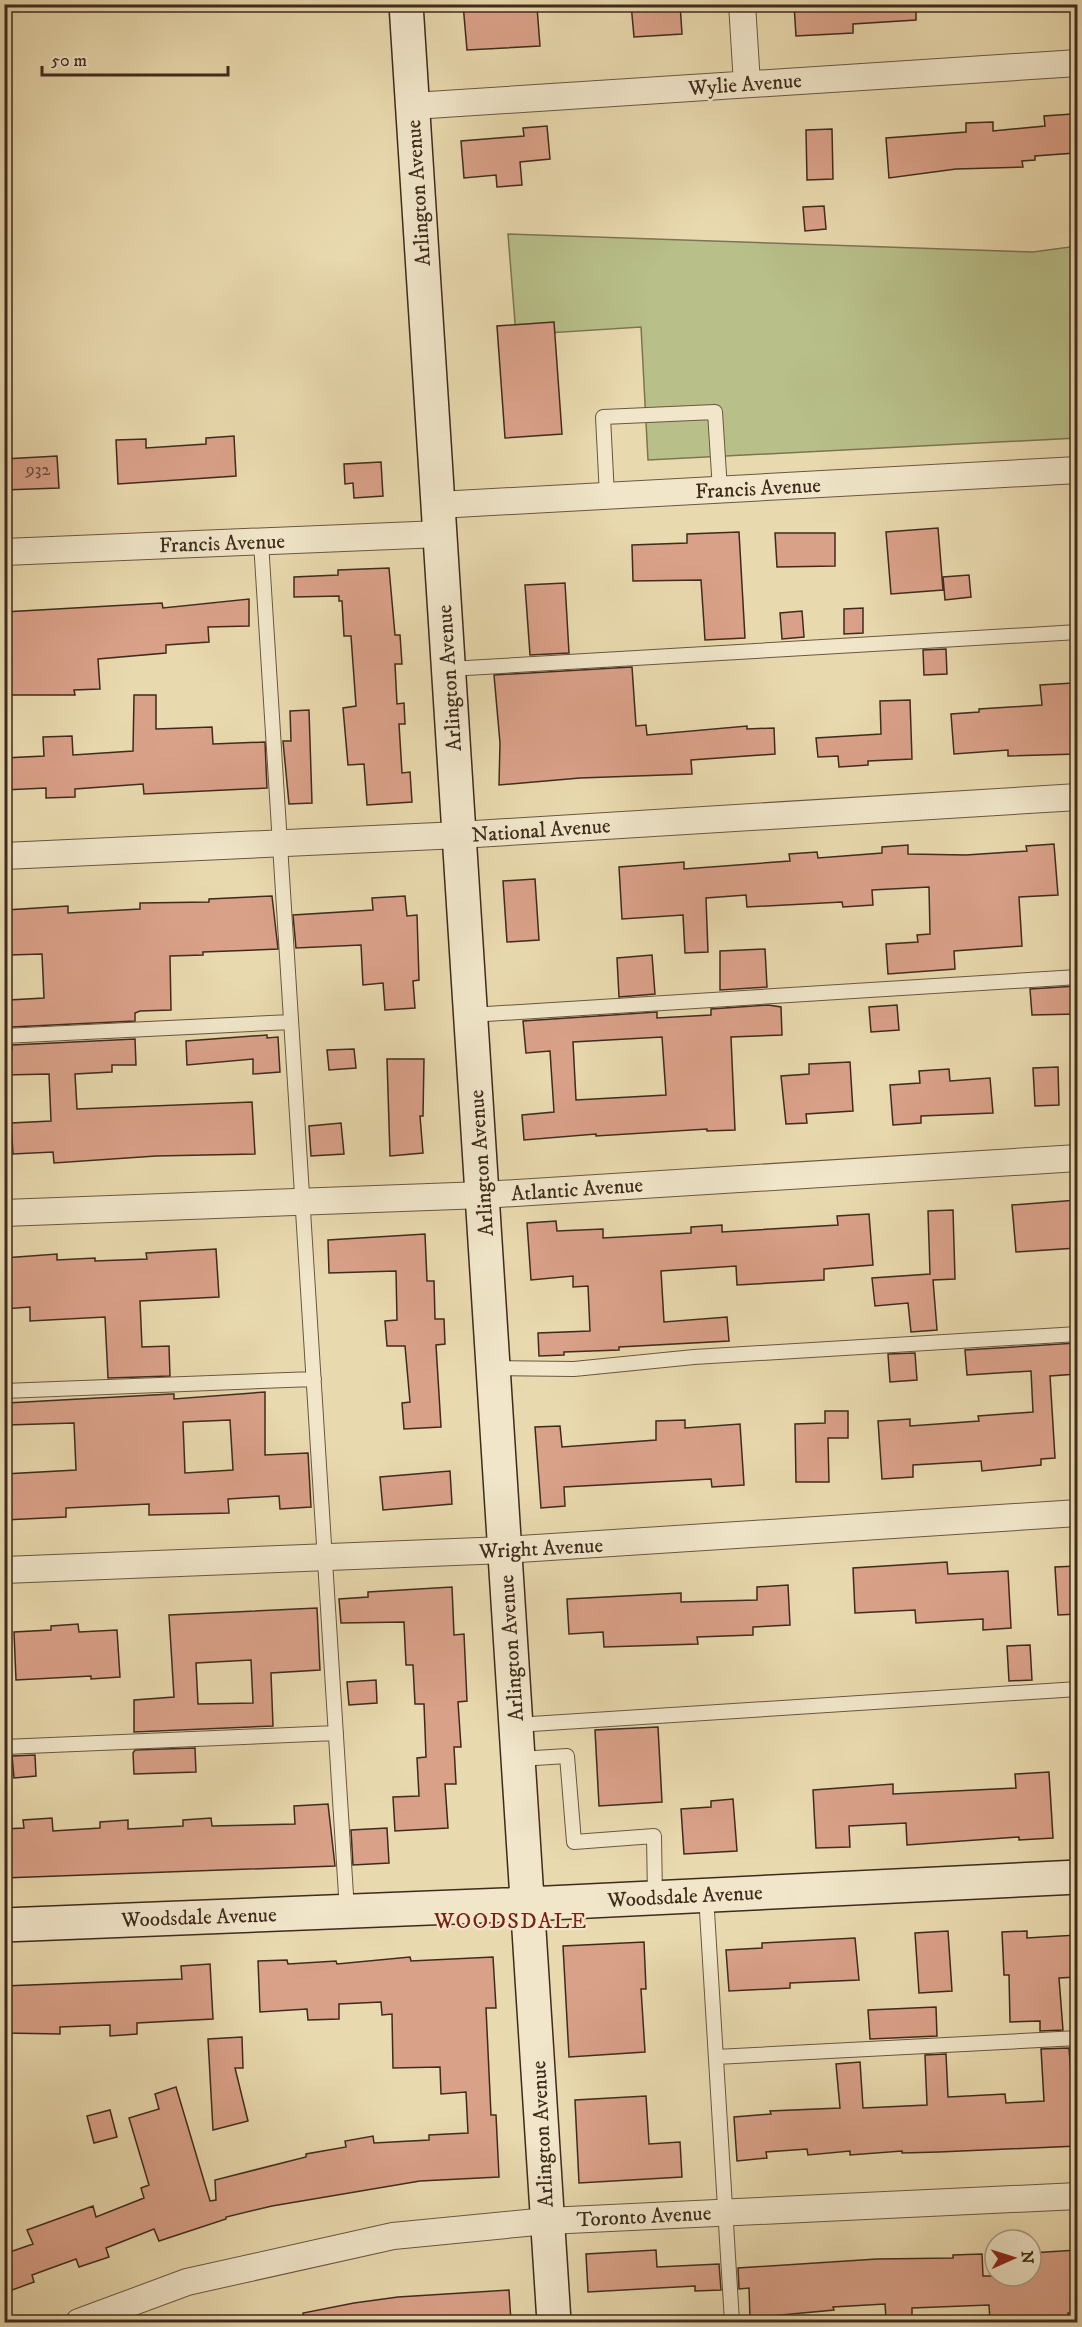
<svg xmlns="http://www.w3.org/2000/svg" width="1082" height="2327" viewBox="0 0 1082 2327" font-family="'IM FELL DW Pica',serif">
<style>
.green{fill:#b8bf89;stroke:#7c7553;stroke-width:1.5}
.building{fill:#daa189;stroke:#3f2b1d;stroke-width:1.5;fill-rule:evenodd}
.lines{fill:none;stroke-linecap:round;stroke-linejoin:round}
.lane-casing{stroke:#6a5641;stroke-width:16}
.street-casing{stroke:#6a5641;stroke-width:28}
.secondary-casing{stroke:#3f2b1d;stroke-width:36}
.lane{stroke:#f1e6ca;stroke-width:14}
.street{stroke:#f1e6ca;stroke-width:26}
.secondary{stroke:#f1e6ca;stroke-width:33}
.labels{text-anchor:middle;stroke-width:4.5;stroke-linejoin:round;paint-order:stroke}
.number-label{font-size:18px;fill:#664838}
.street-label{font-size:21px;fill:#3f2b1d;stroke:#f1e6ca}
.neighbourhood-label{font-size:22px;letter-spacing:1.5px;fill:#7a1f14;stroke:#f1e6ca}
</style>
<rect width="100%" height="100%" fill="#e9d9ae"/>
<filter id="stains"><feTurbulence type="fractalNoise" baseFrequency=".00333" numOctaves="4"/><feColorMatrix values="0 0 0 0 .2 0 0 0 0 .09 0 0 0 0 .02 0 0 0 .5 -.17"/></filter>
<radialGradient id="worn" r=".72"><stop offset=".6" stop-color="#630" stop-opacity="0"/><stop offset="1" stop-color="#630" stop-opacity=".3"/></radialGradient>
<path class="green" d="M508,234L1033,252L1077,246V438L648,460L641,327L516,335Z"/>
<path class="building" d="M463,4H504L505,9L537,7L540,46L467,50Z
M631,4H680L682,34L634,37Z
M794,4H916V20L853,24V33L796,36Z
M1072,114L1075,153L1035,156V160L1022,161L1023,167L956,169L889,178L886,138L966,132V123L993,122V131L1045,126L1044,116Z
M547,126L550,159L520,162L522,185L497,187L496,175L464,178L461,141L524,136L523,128Z
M832,129L833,179L807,180L806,130Z
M824,206L826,229L805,231L803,207Z
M554,322L562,434L505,438L497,326Z
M234,436L236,476L118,484L116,440L146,439V448L206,444V438Z
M57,456L59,488L4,490V459Z
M381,462L383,496L354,498L353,483L345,484L344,464Z
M938,528L943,590L891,594L886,532Z
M739,532L745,638L705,640L701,580L633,581L632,545L687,543V534Z
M775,533H835V566L777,567Z
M389,568L395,635H400L402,664H395L397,704L404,703L405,724H399L402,773L410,772L412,802L367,805L364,764L348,765L343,708L356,706L351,636H344L342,601H339V596L294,597V577L338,575V570Z
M969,575L971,597L945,600L943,577Z
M565,583L569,653L530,655L525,585Z
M249,599V626L208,627L209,642L166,645V653L98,659L100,689L74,690L75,695H4V612L162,603L163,608Z
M863,608V633L844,634V609Z
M802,611L804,637L782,639L780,613Z
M946,649L947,674L924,675L923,650Z
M632,667L636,726L646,725L647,735L747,726V729L774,728L775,754L691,760L692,774L580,778L499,785L500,743L494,675Z
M1073,683L1077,754L1008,756V750L954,754L951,714L979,712V709L1042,705L1040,685Z
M134,695H156V729L212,727L213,744L265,742L267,788L144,794L143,784L75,789V797L46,798V788L4,790V758L44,756L43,737L72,736L73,755L133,751Z
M910,700L912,759L868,761V765L839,767L838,756L818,757L816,738L881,734L880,701Z
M309,710L312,803L289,804L283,741H291L290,711Z
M1054,844L1058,895L1019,897L1022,946L954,951L955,969L888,974L886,944L918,942L917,935L930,934L929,887L872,890L873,905L843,907L842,902L747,907L746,895L706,898L708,952L685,953L683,915L622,919L619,867L684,862V869L790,861L789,854L817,852L818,858L882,853V847L908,845V854L966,855L1027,851L1026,846Z
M535,879L539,940L507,942L503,881Z
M272,896L278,949L203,952V955L170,956L171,1010L140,1011L135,1013V1021L11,1027L9,1000L44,998L42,954L9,955L6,910L68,906V913L140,909V903L209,902V899Z
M405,896L407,916L417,915L419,980L413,981L415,1008L385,1010L383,983L363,985L361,945L296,948L293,915L373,910L372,898Z
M765,949L767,987L720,990V951Z
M652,955L655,994L619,997L617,958Z
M1077,986V1014L1032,1015L1030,989Z
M768,1005L781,1007L782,1035L731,1037L735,1130L707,1131V1129L596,1136V1134L524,1140L522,1115L554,1112L550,1051L526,1053L523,1021L657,1012V1018L711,1015V1009ZM662,1037L666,1095L576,1100L573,1042Z
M897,1005L899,1030L871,1032L869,1007Z
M267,1035V1038L278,1037L280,1072L253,1074V1059L187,1065L186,1041Z
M135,1039L136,1065H112V1072L75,1074L77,1109L252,1102L255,1154L156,1156L54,1163L53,1152L13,1154L11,1123L51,1121L49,1074L4,1075V1050H12V1045Z
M354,1049L356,1068L329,1070L327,1050Z
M387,1059H424L423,1116H420L423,1153L390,1156Z
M850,1062L853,1111L806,1114L807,1123L786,1124L781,1076L809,1074V1064Z
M1058,1067L1059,1105L1035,1106L1033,1068Z
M949,1069L950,1081L990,1078L993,1113L921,1116V1123L893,1125L890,1085L920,1083L919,1071Z
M341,1123L344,1154L311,1156L309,1126Z
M1077,1200V1248L1016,1252L1012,1205Z
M953,1210L955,1279L933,1280L937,1330L911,1332L908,1303L875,1306L872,1278L930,1274L928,1211Z
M869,1214L873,1265L824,1269V1280L737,1285L736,1266L661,1271L664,1322L727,1317L729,1341L619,1347V1350L564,1352V1355L539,1356L538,1333L590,1331L588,1286L573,1287V1276L531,1280L527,1223L556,1221L557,1231L603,1229V1238L691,1233V1227L722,1225V1232L838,1225L837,1216Z
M425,1234L427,1281H434L435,1319H444L445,1344L436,1345L441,1427L404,1429L402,1403L410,1402L405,1346H387L385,1321L397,1320L396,1271L329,1273L328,1240Z
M216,1249L219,1297L140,1301L142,1347L169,1346L170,1376L108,1378L105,1317L30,1321V1307L4,1309V1258L57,1254V1260L95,1258V1261L147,1259L146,1253Z
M1077,1343V1374L1050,1376L1055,1458L1041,1459V1465L982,1471L981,1461L913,1465V1477L882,1479L878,1421L910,1419V1426L979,1421L978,1416L1033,1412L1031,1371L967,1375L965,1350Z
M915,1353L917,1380L890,1382L888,1354Z
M265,1392V1455L308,1453L311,1507L280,1509L279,1496L228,1499L229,1513L149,1515V1504L66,1508V1517L4,1520V1474L76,1470L74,1423L7,1425V1403L171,1394H174V1399ZM230,1420L233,1470L185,1473L183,1422Z
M825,1411H848V1438H828L829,1482H796L795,1424L825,1423Z
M685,1420V1428L740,1424L744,1485L712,1487L711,1479L564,1487L565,1506L541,1508L535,1427L560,1426L562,1447L656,1440V1421Z
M450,1471L452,1504L383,1510L380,1477Z
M947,1562L948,1574L1008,1571L1011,1628L983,1630V1619L916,1623L915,1610L855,1613L853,1568Z
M1077,1566V1614L1058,1615L1055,1567Z
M788,1585L790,1625L753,1627V1635L697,1637L698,1644L604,1647L603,1632L569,1634L567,1599L681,1593V1602L757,1600V1587Z
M452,1587L454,1635L464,1634L467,1701L458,1702L461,1747H454L456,1784H445L448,1828L395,1831L393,1797L419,1796L417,1758L426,1757L424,1704H415L413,1665H406L404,1622L341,1623L339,1599L368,1597V1592Z
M317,1608L320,1670L271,1673L273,1726L134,1732V1700L174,1697L169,1615ZM251,1660L253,1703L198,1704L196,1663Z
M78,1624L79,1632L117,1630L120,1677L91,1679V1676L16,1680L14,1632L51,1630V1626Z
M1030,1645L1032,1680L1009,1681L1007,1646Z
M376,1680L377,1703L349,1705L347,1682Z
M658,1727L662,1802L599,1806L595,1730Z
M195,1748L196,1772L134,1774L133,1753L135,1750Z
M35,1755L36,1776L14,1778L12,1756Z
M1049,1772L1053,1838L1019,1840V1837L907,1845L906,1823L849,1826L850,1847L816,1848L813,1790L893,1784V1794L1016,1788L1015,1774Z
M733,1799L737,1851L684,1854L681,1809L711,1807V1801Z
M328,1804L335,1866L4,1878V1829L24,1828L23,1820L52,1818L53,1831L100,1828V1822L128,1820V1829L183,1826V1820L211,1818L212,1826L295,1824L294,1806Z
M387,1828L389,1863L353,1865L351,1830Z
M948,1931L952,1991L919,1993L915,1933Z
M1027,1931V1938L1077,1935V1977L1059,1978L1063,2030L1040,2031V2021L1010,2022L1009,1975H1004L1002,1932Z
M855,1938L859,1980L790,1983V1988L729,1991L726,1950L762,1948V1943Z
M644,1942L646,1989H641L645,2052L569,2057L563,1946Z
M410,1957L411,1961L493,1957L496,2008H486L491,2115H496L499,2177L420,2181L272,2206L226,2217V2219L159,2241L154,2229L106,2248L109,2257L79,2267L76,2259L32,2275L34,2282L4,2293V2254L33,2244L27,2230L93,2206L96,2217L144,2198L141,2188L149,2185L129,2118L159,2109L155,2094L176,2087L210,2201L216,2200L215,2180L306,2157V2154L346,2147L345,2141L373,2136L374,2143L429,2140V2135L468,2133L466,2092L441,2094L440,2067L393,2068L392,2014L382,2015L381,2002L339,2004V2019L308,2020L307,2009L260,2012L258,1961L287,1960L288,1964L336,1961L337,1964Z
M210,1964L213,2019L137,2023V2034L110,2036V2025L60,2027V2034L4,2033V1986L182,1979L181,1966Z
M936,2007L937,2036L870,2039L868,2010Z
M242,2037L243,2068H235L248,2121L213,2130L208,2039Z
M1069,2048L1077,2146L939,2152L902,2153V2151L850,2155V2151L808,2155L807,2149L766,2152L767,2158L737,2161L734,2117L771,2114L770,2111L840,2108L836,2064L860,2062L863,2108L927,2105L925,2055L946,2054L948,2097L1005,2094L1006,2103L1044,2101L1041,2049Z
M646,2096L649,2144L680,2142L682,2177L579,2183L575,2100Z
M110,2110L117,2137L94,2143L87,2116Z
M656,2250L657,2267L719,2264L721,2290L695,2291V2286L588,2292L586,2254Z
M1077,2250V2313H1068V2322H990L989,2305L912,2308V2317L886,2318L885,2304L833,2307L834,2310L750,2318L749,2288L739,2289L738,2268L877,2259L953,2258V2255L982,2254L983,2276H1031V2253Z
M509,2290L511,2322H304L303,2313L354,2303L398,2297Z"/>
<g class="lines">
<g class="lane-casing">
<path id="lane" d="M607,496L603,417L715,412L720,490
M261,542L347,1911
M449,669L1078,632
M471,1015L1078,977
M4,1036L291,1022
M494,1368L574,1369L694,1357L1078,1334
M4,1391L314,1379
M516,1725L1078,1689
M4,1747L336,1733
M519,1759L567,1756L574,1842L654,1836L655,1897
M706,1895L732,2322
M716,2057L1078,2038"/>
</g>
<g class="street-casing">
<path id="street" d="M742,4L747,84
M413,106L1078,63
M438,505L1078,470
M4,552L440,534
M4,856L459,835L1078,797
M4,1213L483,1195L1078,1158
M4,1570L505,1550L1078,1513
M79,2322L187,2282L393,2236L547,2221L1078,2196"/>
</g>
<g class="secondary-casing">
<path id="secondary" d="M406,4L554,2322
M4,1925L528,1904L1078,1877"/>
</g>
<use href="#lane" class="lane"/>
<use href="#street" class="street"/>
<use href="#secondary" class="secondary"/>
</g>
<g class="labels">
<g class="number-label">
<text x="38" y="475">932</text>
</g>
<g class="street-label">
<text transform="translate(745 84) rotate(-4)" y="7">Wylie Avenue</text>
<text transform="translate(418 193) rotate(-94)" y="7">Arlington Avenue</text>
<text transform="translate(758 488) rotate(-3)" y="7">Francis Avenue</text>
<text transform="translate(222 543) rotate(-2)" y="7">Francis Avenue</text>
<text transform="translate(449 678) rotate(-94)" y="7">Arlington Avenue</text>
<text transform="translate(541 830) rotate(-4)" y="7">National Avenue</text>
<text transform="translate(481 1163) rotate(-94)" y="7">Arlington Avenue</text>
<text transform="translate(577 1189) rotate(-4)" y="7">Atlantic Avenue</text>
<text transform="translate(541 1548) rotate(-3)" y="7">Wright Avenue</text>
<text transform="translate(511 1648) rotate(-94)" y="7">Arlington Avenue</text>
<text transform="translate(685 1896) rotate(-3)" y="7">Woodsdale Avenue</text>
<text transform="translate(199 1917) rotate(-2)" y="7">Woodsdale Avenue</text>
<text transform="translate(542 2134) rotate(-93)" y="7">Arlington Avenue</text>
<text transform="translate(644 2216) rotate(-3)" y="7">Toronto Avenue</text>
</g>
<g class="neighbourhood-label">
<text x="511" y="1928">WOODSDALE</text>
</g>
</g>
<rect width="1082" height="2327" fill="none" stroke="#e9d9ae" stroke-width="24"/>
<rect x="6" y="6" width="1070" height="2315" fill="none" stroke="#3f2b1d" stroke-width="3"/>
<rect x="12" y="12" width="1058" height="2303" fill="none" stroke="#3f2b1d" stroke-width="1.5"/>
<g transform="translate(1013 2258) rotate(87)"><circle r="28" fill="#f1e6ca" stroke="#aa9b85" stroke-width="1.5"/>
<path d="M0-4.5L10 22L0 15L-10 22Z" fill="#8f2418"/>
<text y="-9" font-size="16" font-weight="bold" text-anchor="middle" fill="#3f2b1d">N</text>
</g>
<path d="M42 66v9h186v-9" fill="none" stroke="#3f2b1d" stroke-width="3"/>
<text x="51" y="66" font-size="18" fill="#3f2b1d" stroke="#f1e6ca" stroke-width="4.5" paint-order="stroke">50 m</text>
<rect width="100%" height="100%" filter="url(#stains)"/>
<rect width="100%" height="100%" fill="url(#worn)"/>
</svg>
